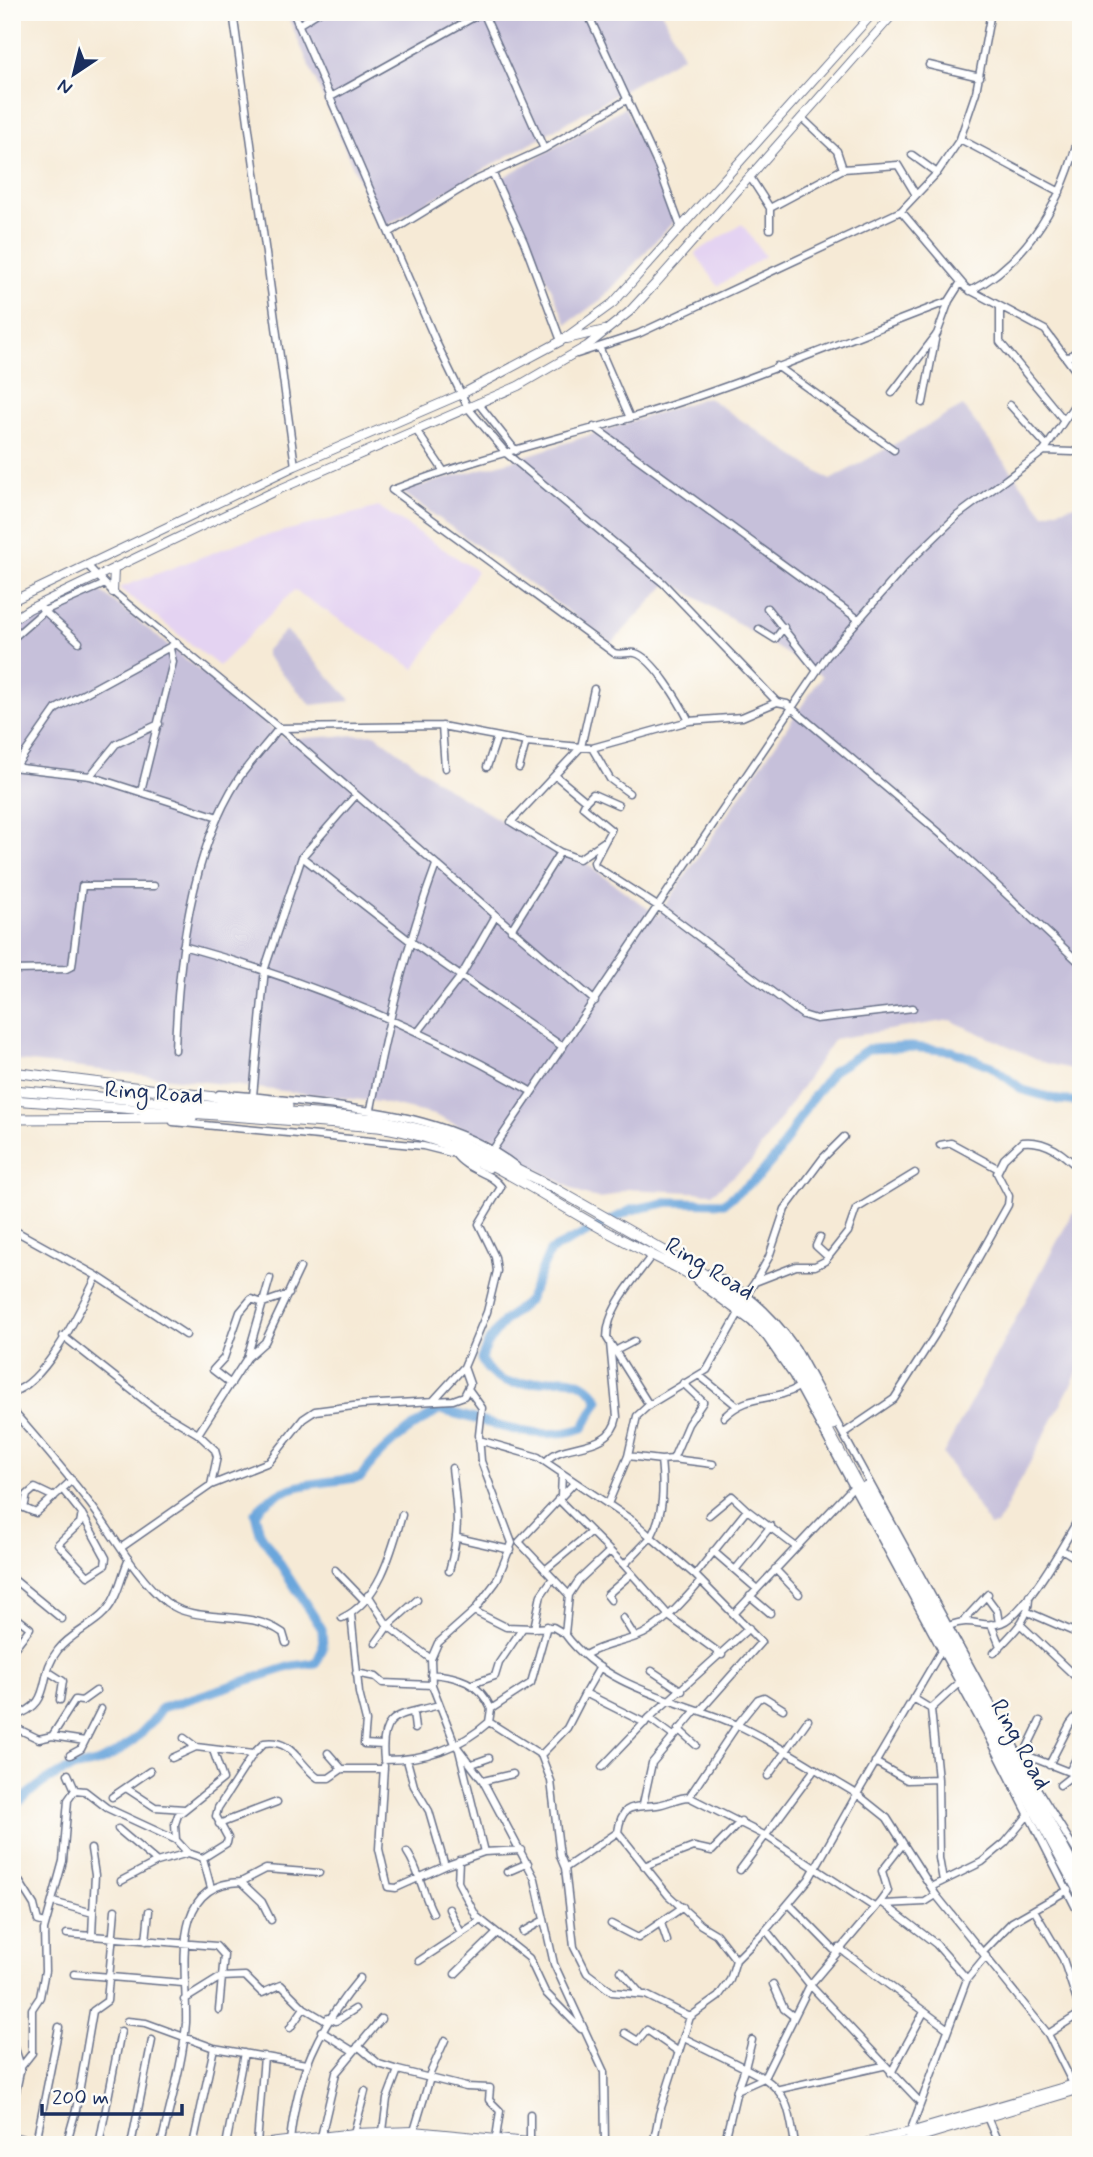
<svg xmlns="http://www.w3.org/2000/svg" width="1093" height="2157" viewBox="0 0 1093 2157" font-family="Mynerve,sans-serif">
<style>
.built{fill:#e4d3f2}
.industrial{fill:#c6c0da}
.lines{fill:none;stroke-linecap:round;stroke-linejoin:round}
.river{stroke:#6ba6dc;stroke-width:9}
.minor-casing{stroke:#687088;stroke-width:9}
.major-casing{stroke:#687088;stroke-width:10}
.highway-casing{stroke:#687088;stroke-width:11}
.minor{stroke:#fff;stroke-width:6}
.major{stroke:#fff;stroke-width:8}
.highway{stroke:#fff;stroke-width:9}
.labels{text-anchor:middle;stroke-width:5;stroke-linejoin:round;paint-order:stroke}
.street-label{font-size:24px;fill:#1b2f5e;stroke:#fdfcf7}
</style>
<rect width="100%" height="100%" fill="#fdfcf7"/>
<filter id="ink" filterUnits="userSpaceOnUse"><feTurbulence type="fractalNoise" baseFrequency=".0143" numOctaves="2"/><feDisplacementMap in="SourceGraphic" scale="14" xChannelSelector="R" yChannelSelector="G"/><feConvolveMatrix kernelMatrix="1 2 1 2 8 2 1 2 1" color-interpolation-filters="sRGB"/></filter>
<filter id="wash" filterUnits="userSpaceOnUse"><feTurbulence type="fractalNoise" baseFrequency=".00686" numOctaves="4" result="noise"/><feDisplacementMap in="SourceGraphic" scale="28" xChannelSelector="R" yChannelSelector="G"/><feGaussianBlur stdDeviation="1.57" result="paint"/><feColorMatrix in="noise" values="0 0 0 0 0 0 0 0 0 0 0 0 0 0 0 0 0 1.4 0 .05"/><feComposite in="paint" operator="in"/></filter>
<g filter="url(#wash)">
<rect width="100%" height="100%" fill="#f6ead6"/>
<path class="built" d="M742,224L765,256L718,286L695,253Z
M379,507L477,571L415,669L294,590L219,666L119,588L241,542Z"/>
<path class="industrial" d="M286,12H662L683,56L380,229Z
M625,107L675,220L602,299L567,324L502,178Z
M707,397L830,480L963,406L1044,514L1081,503V1071L1046,1063L950,1020L834,1039L751,1162L713,1193L627,1189L602,1199L582,1194L509,1153L506,1144L492,1136L486,1138L434,1115L379,1102L12,1060V633L50,604L92,584L285,739L375,734L447,788L551,851L587,864L658,916L822,676L670,581L612,643L401,491L507,462Z
M286,630L350,699L349,701L311,705L266,656V650Z
M1081,1206V1366L997,1525L990,1526L943,1454L1072,1214Z"/>
<g class="lines">
<path class="river" d="M12,1809C27,1794 49,1776 70,1769C80,1765 92,1766 101,1761C125,1751 148,1729 162,1708L292,1666L316,1663L323,1648L322,1629L260,1533L255,1513C283,1479 321,1485 361,1477C379,1449 412,1426 440,1410C489,1420 532,1445 583,1428L599,1400C566,1348 510,1416 481,1359L489,1341L505,1320L528,1301L550,1251L631,1210L669,1202L724,1203L758,1177L778,1154L806,1107L833,1071L868,1049L911,1047L952,1051L991,1066L1023,1090L1059,1100L1081,1102"/>
</g>
</g>
<g filter="url(#ink)">
<g class="lines">
<g class="minor-casing">
<path id="minor" d="M233,12L295,466
M293,12L437,344L468,408L507,454L663,583L777,702
M483,12L544,149
M587,12L659,168L681,228
M298,25L319,12
M929,65L980,77
M329,98L483,12
M803,119L837,151L843,169
M960,139L1060,192
M912,155L937,173
M492,172L524,242L561,341
M750,177L770,208L843,169L898,165L916,195
M770,208V229
M901,211L966,288L1045,330L1081,378
M389,233L474,181L544,149L628,99
M970,291C1029,261 1065,196 1079,133
M1000,308V342L1063,419
M600,349L630,418
M577,354L638,334L901,211L937,173L960,139L976,92L991,12
M1068,358L1081,347
M777,366L894,450
M892,393L937,334L949,301
M478,403L516,451
M923,403L936,335
M1010,405L1047,446
M1074,405L1081,423
M594,427L858,619
M416,430L443,470
M1044,451L1073,452L1081,448
M392,490C469,460 550,441 630,418C738,386 843,341 949,301L961,282
M392,490L614,653C621,655 628,652 635,653C654,658 681,705 689,721
M87,565L113,592L279,728L595,1001
M767,608L817,671
M42,609L79,642
M759,629L775,639L784,627
M12,639L44,611L105,584
M442,726L445,768
M592,748L610,779L629,793
M16,766L56,709L177,643
M12,767L90,776L218,817
M487,767L497,737
M519,768L526,742
M90,776L116,744L159,724
M556,776L586,801L583,807L611,830L605,841L579,859L560,852L511,822L581,747L594,689
M141,791L173,662L170,649
M586,801L593,794L618,805
M605,841L594,862L595,866L659,907L803,1015L816,1019L913,1008
M302,857L356,795
M511,930L560,852
M183,946C308,980 420,1027 532,1092
M12,970L66,969L72,966L82,886H154
M418,1032L461,976L495,917
M175,1050C178,962 190,853 239,778C251,761 266,745 279,728L442,726L526,742L592,748L689,721L742,717L777,702L787,704L948,840L1081,964
M219,1094C252,1095 286,1100 320,1104C391,1113 458,1122 516,1166
M253,1096L265,968L302,857L410,941L563,1047
M371,1109C387,1026 406,945 436,865
M173,1122L423,1146L455,1154L489,1169
M940,1145L951,1143L997,1168
M494,1148L827,656L910,561L958,515L1044,451L1081,395
M12,1229L97,1276L186,1335
M820,1237L816,1246L828,1257
M709,1273C746,1289 773,1315 796,1348L1037,1788L1081,1859
M697,1282L751,1322L766,1337L793,1376L990,1739L1081,1918
M755,1282L769,1257L785,1209L823,1158L844,1137
M747,1294L755,1282L796,1266H815L825,1261L848,1232L856,1209L915,1173
M63,1336L153,1407L198,1434L215,1450L217,1457L211,1485
M617,1350L634,1341
M247,1358L265,1342L300,1268
M700,1376L736,1405
M231,1384L213,1370L224,1358L240,1312L251,1299L263,1303L289,1294
M469,1390L482,1408L479,1435L481,1461L512,1543L496,1582L474,1611L438,1643L431,1659L432,1685L455,1744L483,1781L535,1879L554,1964L604,2072L605,2145
M12,1392C46,1384 82,1306 97,1276
M433,1401L464,1367
M649,1405L707,1370L739,1313
M12,1410C39,1441 66,1472 91,1505C113,1534 137,1579 166,1602C198,1626 246,1607 283,1633L286,1643
M724,1417C749,1392 772,1403 799,1387
M844,1433L894,1399L935,1335L1008,1205L1009,1196L997,1173L1004,1159L1022,1142C1047,1139 1065,1155 1081,1171
M198,1434L247,1358L270,1278
M479,1440L538,1457L575,1482
M628,1456L661,1460
M673,1459L688,1424L703,1402L683,1383
M546,1462C560,1440 610,1455 617,1417L610,1343
M62,1489L82,1514L106,1558L105,1565L88,1576L58,1544L80,1523L82,1514
M561,1496L562,1474
M54,1497L35,1488L27,1495L24,1508L36,1513L72,1480
M558,1499L624,1565
M608,1504L628,1456L637,1416L649,1405L607,1338C607,1307 635,1279 652,1255
M709,1515L732,1496L747,1510
M458,1538L511,1550
M122,1547L211,1485L269,1462L303,1419L315,1411L361,1405L453,1400L464,1396L470,1384L464,1367L487,1312L497,1271L495,1257L479,1224L501,1187C491,1172 467,1171 455,1154
M1061,1549L1081,1561
M713,1551L757,1589
M775,1569L799,1594
M335,1570L364,1600
M545,1570L591,1532
M735,1570L771,1526
M449,1571C461,1529 457,1510 452,1468
M695,1575L747,1510L795,1546
M12,1578L62,1619
M368,1595L388,1626L431,1659
M569,1595L579,1580L610,1551
M750,1596L770,1613
M986,1596L997,1611L999,1623
M611,1600L607,1595L631,1574
M474,1611L506,1627L534,1628L541,1595L553,1578
M1028,1612L1081,1635
M735,1613L852,1488
M12,1614L30,1628L12,1651
M351,1614L359,1693L366,1721L364,1744L383,1745
M342,1618C379,1601 392,1551 402,1515
M623,1618L635,1637
M965,1619L988,1594
M991,1624L1000,1646
M1021,1625L1081,1682
M949,1626C972,1616 982,1629 1001,1623C1026,1614 1067,1539 1081,1514
M534,1628L553,1627L565,1634
M376,1643L388,1626L417,1600
M941,1651L857,1794L887,1818L936,1895L1048,2034L1073,2084
M994,1653C1010,1635 1030,1621 1029,1596
M585,1655C606,1643 624,1643 643,1634C667,1621 683,1601 701,1581
M722,1655L670,1617L624,1565L651,1537L633,1521L575,1482L519,1542L569,1595L565,1634C604,1688 678,1700 735,1724C777,1743 817,1771 857,1794L809,1879L766,1930L810,1985L764,2078C790,2096 790,2115 795,2145
M600,1667L585,1693L645,1723
M652,1671L682,1691
M49,1672L63,1681L60,1700
M356,1673L376,1677L383,1683L432,1685
M431,1674C457,1676 480,1682 491,1709L489,1722
M472,1684L495,1676L499,1663L522,1629
M913,1698L931,1709
M439,1705C400,1716 379,1711 384,1760C424,1760 459,1749 489,1722L541,1755L567,1728L585,1693
M491,1709L531,1683L547,1626
M700,1711L761,1642L695,1575L651,1537C664,1513 664,1488 661,1460L673,1459L713,1464
M413,1712L415,1729
M12,1717C56,1704 36,1677 58,1650C70,1634 91,1627 104,1613C118,1599 121,1576 129,1559
M649,1718L672,1735
M12,1726L39,1739L52,1736L85,1741L101,1709
M678,1729L696,1745
M52,1736L75,1700L82,1701L96,1691
M184,1738L196,1747L253,1754
M459,1750L484,1852L521,1850
M1018,1752L1074,1774L1081,1770
M328,1753L342,1769
M1024,1754L1040,1721
M70,1755L81,1749L85,1741
M541,1755L551,1781L560,1856L565,1868L618,1832
M172,1758L196,1747
M407,1760L414,1786L429,1811L445,1866L484,1852
M875,1762L907,1780L938,1779
M472,1764L489,1758
M1049,1765L1070,1724L1081,1710
M384,1766L379,1849L388,1887L396,1888L445,1866
M602,1767L649,1718L749,1628
M1069,1772L1081,1749
M68,1774L75,1790
M768,1776L808,1720
M483,1781L513,1774
M1060,1785L1074,1774
M126,1788L155,1807L184,1809
M112,1797L150,1771
M689,1797L737,1725L758,1699L764,1697L783,1709
M643,1804L652,1763L696,1710
M219,1824L277,1802
M118,1829L157,1862
M176,1840L175,1824L178,1815L223,1779L213,1750
M407,1852C420,1871 422,1893 433,1913
M203,1858L211,1888
M459,1860L458,1882L476,1916L529,1958L545,1992L581,2029
M644,1866L694,1847L712,1851L741,1821
M565,1868L574,1947L587,1973L612,1992L646,1995L690,2017
M740,1870L815,1769
M507,1872L528,1863
M19,1881L34,1905L38,1921L45,1923
M121,1881L157,1862L188,1853
M943,1881L939,1858L938,1779L931,1709L959,1683
M241,1882L266,1869L319,1873
M931,1887L982,1862L1005,1843L1029,1814
M53,1902L93,1913L95,1875L91,1849
M880,1902L888,1891L882,1871L903,1844
M884,1904L936,1944L967,1979L910,2132
M790,1905L836,1952
M449,1909L461,1933
M1034,1910L1063,1959L1081,2013
M661,1923L667,1941
M611,1924L638,1938L683,1907
M523,1932L544,1920
M67,1934L216,1946L224,1955L219,2010
M92,1936L93,1913
M146,1941L149,1911
M839,1948L948,2029
M983,1952L1012,1922L1068,1890
M736,1960L766,1930
M419,1961L480,1921
M621,1971L640,1993
M74,1974L183,1983
M455,1974L497,1933
M967,1979L986,1956
M773,1984L784,2009L793,2016
M184,2000L221,1977L245,1976L262,1993L281,1985L304,2008L326,2021
M328,2018L336,2021L355,2009
M127,2021L146,2023L214,2048L306,2064
M290,2028L304,2008
M321,2031L353,2051
M625,2033L638,2041L647,2030L679,2052
M1048,2034L1081,2013
M684,2038L745,2068L737,2090
M752,2040L745,2068L764,2078
M14,2045L21,2067
M358,2046L379,2064L398,2070L387,2099L383,2131
M398,2070L466,2087L490,2088L489,2100L500,2111L496,2138
M891,2073L924,2012
M428,2078L445,2040
M780,2089L883,2066
M919,2101L810,1985L880,1902L884,1904L925,1902L936,1895
M12,2110L21,2067L32,2053V2009L40,1997L45,1971L44,1930L63,1861L68,1800L75,1790L85,1791L107,1808L176,1840L188,1853L203,1858L227,1843L228,1838L216,1816L218,1808L253,1754L264,1743C293,1739 298,1764 318,1778H329L342,1769H384
M530,2114V2141
M987,2117L999,2145
M414,2131L430,2078
M354,2133L365,2091
M321,2137L336,2073L381,2019
M290,2141C297,2075 317,2029 360,1978
M36,2142L59,2027
M257,2144L264,2056
M66,2145L76,2110L93,2011L107,2001L115,1910
M99,2145L121,2031
M131,2145L152,2040
M161,2145C170,2105 183,2063 186,2023C188,1976 166,1883 241,1882L262,1902L271,1920
M193,2145L214,2048
M226,2145L244,2053
M653,2145L659,2114L690,2017L718,1997L730,1980L736,1960L716,1934L701,1925L668,1895L618,1832C622,1802 633,1808 657,1805C668,1804 677,1797 689,1797L766,1836L874,1907
M724,2145L737,2090L764,2078
M1075,2145L1081,2138"/>
</g>
<g class="major-casing">
<path id="major" d="M567,339L605,330
M113,592L114,568
M12,601L295,466L462,394L561,341L613,303L874,12
M12,620L29,609L273,492L518,386L587,346L629,312L655,284L895,12
M12,2137L49,2145
M12,2145H13
M252,2145L354,2133L414,2131L560,2145
M319,2145L388,2137L495,2145
M856,2145L910,2132L1081,2082
M894,2145L1081,2089"/>
</g>
<g class="highway-casing">
<path id="highway" d="M12,1072L288,1106
M12,1090L379,1119L449,1136L556,1189L698,1270L748,1303L770,1323L798,1360L833,1425
M12,1100L378,1127C472,1140 535,1194 617,1237C660,1260 707,1280 746,1310C766,1326 779,1346 794,1367L1081,1896
M12,1119L192,1118
M866,1486L1081,1880"/>
</g>
<use href="#minor" class="minor"/>
<use href="#major" class="major"/>
<use href="#highway" class="highway"/>
</g>
</g>
<g class="labels">
<g class="street-label">
<text transform="translate(154 1092) rotate(4)" y="8">Ring Road</text>
<text transform="translate(710 1268) rotate(31)" y="8">Ring Road</text>
<text transform="translate(1021 1744) rotate(61)" y="8">Ring Road</text>
</g>
</g>
<rect width="1093" height="2157" fill="none" stroke="#fdfcf7" stroke-width="42"/>
<g transform="translate(74 74) rotate(215)" stroke="#fdfcf7" stroke-width="5" paint-order="stroke">
<path d="M0-5L12 26L0 18L-12 26Z" fill="#1b2f5e"/>
<text y="-10" font-size="19" font-weight="bold" text-anchor="middle" fill="#1b2f5e">N</text>
</g>
<path d="M42 2104v10h140v-10" fill="none" stroke="#1b2f5e" stroke-width="3.5"/>
<text x="52" y="2104" font-size="21" fill="#1b2f5e" stroke="#fdfcf7" stroke-width="5" paint-order="stroke">200 m</text>
</svg>
